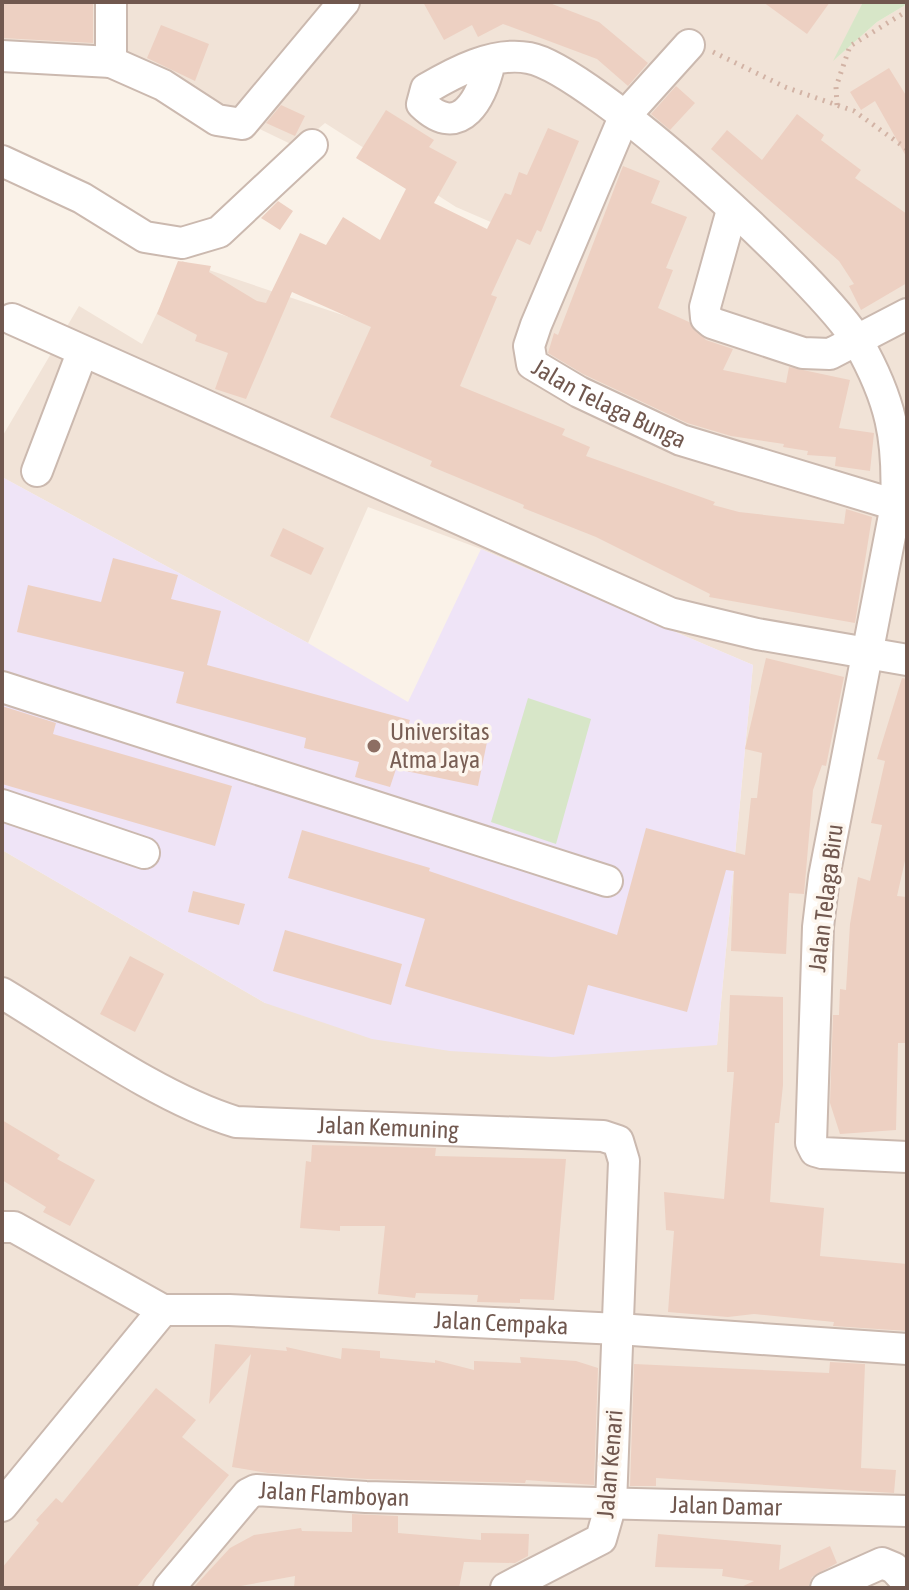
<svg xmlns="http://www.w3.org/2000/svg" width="909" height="1590" viewBox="0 0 909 1590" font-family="'Asap Condensed',sans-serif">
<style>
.residential{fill:#f1e3d7}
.education{fill:#efe4f7}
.grass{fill:#d7e6c8}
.building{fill:#edd0c2}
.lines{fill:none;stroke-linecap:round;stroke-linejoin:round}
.minor-casing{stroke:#cbb9af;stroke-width:34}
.path{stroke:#d2b3a5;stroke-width:5;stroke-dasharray:2 6;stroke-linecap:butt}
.minor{stroke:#fff;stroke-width:30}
.education-dot{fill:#8d6e63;stroke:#fdf6ee;stroke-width:3}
.labels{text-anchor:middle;stroke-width:7;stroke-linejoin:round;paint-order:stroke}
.street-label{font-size:24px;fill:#71584f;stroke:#fdf6ee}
.education-label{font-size:24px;fill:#785e54;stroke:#fdf6ee;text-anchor:start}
</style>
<rect width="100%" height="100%" fill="#faf2e8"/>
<path class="residential" d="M2,2H863L835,59L877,22L907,4V1588H2V850L265,1003L717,1045L753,665L481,549L368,507L308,643L2,477V437L79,306L142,344L182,261L432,345L500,226L456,207L325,123L297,147L108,56L2,54Z"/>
<path class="education" d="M2,477L308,643L408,702L481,549L753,665L717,1045L552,1057L450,1051L372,1039L265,1003L2,850Z"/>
<path class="grass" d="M863,2L907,4L877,22L833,61Z
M528,698L591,719L556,844L491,822Z"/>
<path class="building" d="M2,2H93V43L2,38Z
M423,2H547L599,22L648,63L628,86L597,59L503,24L478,37L472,25L444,40Z
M763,2H830L807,34Z
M161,25L209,44L195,81L147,58Z
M889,68L907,97V158L875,101L861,110L850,92Z
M676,86L695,103L670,130L651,114Z
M281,105L305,116L295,136L266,123Z
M386,110L434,140L429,147L457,162L434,203L487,229L505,193L511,195L519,172L527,175L548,128L579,141L541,232L537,230L530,245L517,239L491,295L497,297L460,386L565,429L562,435L590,447L586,456L715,502L713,505L739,512L844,524L846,509L872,517L855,623L709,597L710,594L596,537L523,508L524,505L430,466L432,461L330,417L371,327L292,292L246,399L215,389L228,353L195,341L197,335L157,314L178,261L211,266L209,272L257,301L266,303L300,233L326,245L343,217L380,240L406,189L356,158Z
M797,114L824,135L821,140L861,170L855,178L907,214V283L861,310L849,286L854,284L839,261L711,149L727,130L762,160Z
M623,166L660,181L651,203L687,217L666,268L673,270L658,308L689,322L706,340L733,349L723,370L786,383L789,367L850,380L839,428L874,433L870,471L835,466L836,457L807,455L808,451L783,447L784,444L731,436L687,423L583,374L548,353L554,333L558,335Z
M278,201L293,211L280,230L261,218Z
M283,528L324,548L311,575L270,556Z
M113,558L178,575L171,599L221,611L207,665L410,720L408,726L487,742L478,786L396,769L390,787L355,777L359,762L304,748L306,738L176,703L184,672L17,632L28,585L101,602Z
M766,658L844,677L826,766L822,765L813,790L804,894L789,893L786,954L731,951L734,871L726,870L687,1012L588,985L574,1035L405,986L425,919L288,878L302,830L430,868L429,871L617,935L646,828L745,855L751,798H757L762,753L745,749Z
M902,678L907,679V852L897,896L907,897V1043H898L896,1130L840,1134L830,1103L833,1015H839L840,989L846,990L850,924L858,877L870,881L882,825L871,823L885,761L877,759Z
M2,706L56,723L53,734L232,786L215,846L2,784Z
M193,891L245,904L239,925L188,912Z
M285,930L402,964L391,1005L273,971Z
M130,956L164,974L135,1032L100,1014Z
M730,995L783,997V1085L779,1123H775L770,1202L824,1208L820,1256L907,1264V1331L833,1326L834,1322L754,1314L728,1317L668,1312L674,1231L666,1230L664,1192L724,1199L734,1072H727Z
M2,1120L60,1155L57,1159L95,1180L70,1226L43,1212L46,1207L2,1180Z
M312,1145L436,1148L435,1156L566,1159L554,1300L520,1299V1303L477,1302L478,1295L416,1293L415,1298L378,1294L385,1226H340V1231L300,1228L306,1161L311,1162Z
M215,1344L287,1351L286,1347L341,1359L342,1348L380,1351V1358L435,1363V1360L474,1370V1361L521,1363L520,1357L576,1361L598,1368L594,1485L526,1480L525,1483L367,1479L268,1473L232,1467L251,1354L209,1404Z
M830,1362L865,1364L861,1468L896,1470L894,1493L656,1478V1486H630L634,1364L829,1373Z
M156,1388L196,1420L182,1437L229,1475L136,1588H2V1568L39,1523L36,1520L56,1498L62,1503Z
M352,1514L398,1516V1533L481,1540V1533L529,1534L528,1556L515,1563L464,1562L459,1588H294L295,1576L230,1588H193L230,1548L254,1535L301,1528L302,1531L352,1532Z
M658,1534L781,1545L779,1570L830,1546L837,1563L812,1577L808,1588H739L754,1581L722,1576L723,1569L655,1567Z"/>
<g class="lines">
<g class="minor-casing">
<g id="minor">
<path id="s1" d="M689,45L624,117L536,325L529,346L532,364L579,392L681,440L896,505"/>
<path d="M2,56L111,62V2"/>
<path d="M111,62L163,85L217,120L242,124L344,2"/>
<path d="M490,62C482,97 461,142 422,104L426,89C455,72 494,51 529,58C591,69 824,284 858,342C891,400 899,439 896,505L824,877L818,927L811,1143L815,1151L822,1153L907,1157"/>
<path d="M2,161L82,198L145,237L182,243L219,232L312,145"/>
<path d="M732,210L705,307L706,318L712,323L803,353L830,354L907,314"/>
<path d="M12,319L670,613L757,634L907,660"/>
<path d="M37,471L82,353"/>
<path d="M2,687L607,881"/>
<path d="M2,805L144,853"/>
<path id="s2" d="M2,993C72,1035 158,1098 236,1122L603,1136L618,1141L624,1161L611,1504L601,1539L506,1588"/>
<path d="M2,1227H14L163,1310"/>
<path id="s3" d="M2,1506L163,1310H229L618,1329L907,1349"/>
<path id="s4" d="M169,1588L248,1494L256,1490L366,1497L907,1511"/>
<path d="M826,1588L882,1563L894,1568L907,1582"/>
</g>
</g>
<path class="path" d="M713,52L785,87L854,111L907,149
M837,105L836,87L850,46L907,11"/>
<use href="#minor" class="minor"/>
</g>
<circle class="education-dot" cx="374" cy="746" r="8"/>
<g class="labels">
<g class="street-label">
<text dy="8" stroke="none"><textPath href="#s1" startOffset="450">Jalan Telaga Bunga</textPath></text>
<text transform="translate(826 898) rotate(-83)" y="8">Jalan Telaga Biru</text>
<text dy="8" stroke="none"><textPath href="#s2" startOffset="420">Jalan Kemuning</textPath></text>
<text dy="8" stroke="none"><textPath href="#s3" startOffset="592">Jalan Cempaka</textPath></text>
<text transform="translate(610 1464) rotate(-85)" y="8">Jalan Kenari</text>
<text dy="8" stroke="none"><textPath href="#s4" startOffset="210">Jalan Flamboyan</textPath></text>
<text dy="8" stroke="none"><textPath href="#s4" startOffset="602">Jalan Damar</textPath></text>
</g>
<g class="education-label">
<text x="390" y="740">Universitas<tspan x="390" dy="28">Atma Jaya</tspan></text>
</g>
</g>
<rect width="909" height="1590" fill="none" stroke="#71584f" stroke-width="8"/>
</svg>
